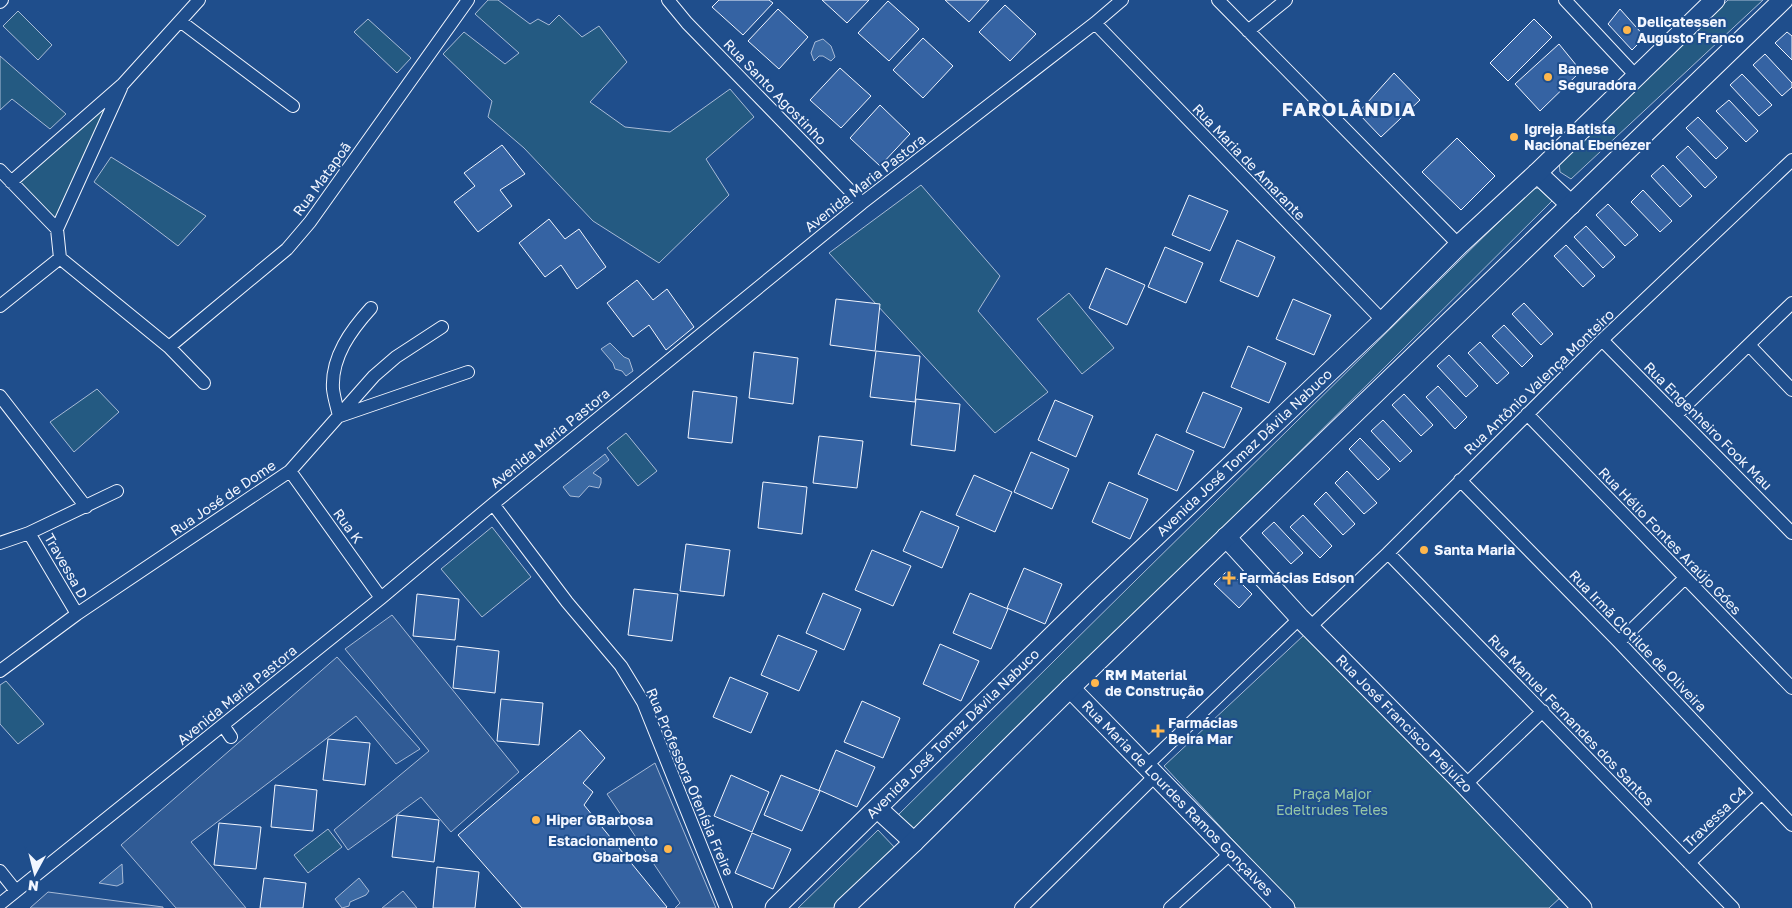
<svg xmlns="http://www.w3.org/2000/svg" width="1792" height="908" viewBox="0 0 1792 908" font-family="'Golos Text',sans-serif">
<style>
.green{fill:#245a82;stroke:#a8bbd7}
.parking{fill:#305b95;stroke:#a8bbd7}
.water{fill:#3b69a3;stroke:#a8bbd7}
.building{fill:#3563a3;stroke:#f2f6ff}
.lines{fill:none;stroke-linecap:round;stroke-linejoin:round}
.street-casing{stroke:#f2f6ff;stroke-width:14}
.secondary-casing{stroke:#f2f6ff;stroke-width:21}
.street{stroke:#1f4e8c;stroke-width:12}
.secondary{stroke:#1f4e8c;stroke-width:19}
.poi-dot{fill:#ffb74d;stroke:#1f4e8c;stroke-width:2}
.labels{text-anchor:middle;stroke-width:4;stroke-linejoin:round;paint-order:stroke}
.poi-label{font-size:14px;font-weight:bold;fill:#f2f6ff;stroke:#1f4e8c;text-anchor:start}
.street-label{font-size:14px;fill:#f2f6ff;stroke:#1f4e8c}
.park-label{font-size:14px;fill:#97c8a6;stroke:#1f4e8c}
.district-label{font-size:19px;font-weight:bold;letter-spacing:1px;fill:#f2f6ff;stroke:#1f4e8c}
</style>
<rect width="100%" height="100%" fill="#1f4e8c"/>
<path class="green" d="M488,0H498L530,24L538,19L549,25L559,15L582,37L599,26L627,62L590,102L625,127L670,132L730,89L754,117L706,159L729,195L659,263L593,221L524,148L488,117L492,101L443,54L464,32L505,64L519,53L475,14Z
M1728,0H1763L1571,179L1560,172L1559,162Z
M18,11L52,45L38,60L3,26Z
M368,19L411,58L397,73L354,32Z
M0,56L66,114L50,129L12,99L0,110Z
M122,89L57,239L14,188Z
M111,157L206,216L178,246L94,182Z
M921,185L1000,276L978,311L1048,392L995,433L829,253Z
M1538,188L1552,201L915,834L896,817L1532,189Z
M1069,293L1114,348L1082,374L1037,319Z
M97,389L119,412L74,452L50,422Z
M626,433L657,471L638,486L607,448Z
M492,527L531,577L482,617L441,569Z
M1304,635L1562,896L1549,908H1296L1164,766Z
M6,681L44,724L18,744L0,724V685Z
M328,829L342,847L308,873L294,855Z
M878,830L897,850L837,908H798Z"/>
<path class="parking" d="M392,615L519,772L451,832L421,797L348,850L334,830L429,751L345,649Z
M337,657L420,749L396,764L356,716L191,842L246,908H176L121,845Z
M655,763L716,908H675L680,903L607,794Z
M403,891L417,908H382Z
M48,892L163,907V908H30Z"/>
<path class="water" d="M823,39L831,46L835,57L831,61L823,56H819L814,61L811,53L815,42Z
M610,343L624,357L629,359L633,371L626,376L622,371L615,369L613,363L601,349Z
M605,454L609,460L593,473L601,478V483L599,488L589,486L579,497L570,496L563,487Z
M122,864L123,883L117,886L99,883Z
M359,878L369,891L366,895L350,902L349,906L342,908L335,899Z"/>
<path class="building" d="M719,0H769L773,3L743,35L712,7Z
M822,0H869L847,23Z
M945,0H989L969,22Z
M888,1L919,29L889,61L858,33Z
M1005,5L1036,34L1010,61L979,32Z
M778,9L808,37L779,69L748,41Z
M1620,9L1645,37L1632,50L1608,24Z
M1534,19L1552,37L1508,81L1490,63Z
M1787,32L1792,36V60L1775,43Z
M923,38L953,66L923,98L893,70Z
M1559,44L1581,71L1540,111L1515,84Z
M1765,54L1792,83V87L1782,96L1753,65Z
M840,68L871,96L841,128L810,100Z
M1394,73L1420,100L1381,137L1358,113Z
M1742,74L1772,105L1759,116L1730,85Z
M1729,100L1758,131L1746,142L1716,111Z
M880,105L910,134L880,166L850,138Z
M1698,117L1728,148L1716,159L1686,128Z
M1457,138L1495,176L1461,210L1422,172Z
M502,145L525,174L500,190L512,206L478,232L454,202L475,186L464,173Z
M1688,146L1717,177L1705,188L1676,157Z
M1663,165L1692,196L1680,207L1651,176Z
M1643,190L1672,221L1660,232L1631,202Z
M1189,195L1228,211L1210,251L1172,235Z
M1608,204L1638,235L1625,246L1596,215Z
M549,219L565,239L579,229L606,267L577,289L561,265L545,277L519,243Z
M1586,226L1615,257L1603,268L1574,237Z
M1237,240L1275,257L1258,297L1220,281Z
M1566,245L1595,276L1583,287L1554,256Z
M1165,247L1203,263L1186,303L1148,287Z
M1106,268L1145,285L1127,325L1089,308Z
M637,280L653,300L667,289L694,327L666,350L649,325L633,337L607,303Z
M836,299L880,304L875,351L830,345Z
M1293,299L1331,315L1314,355L1276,339Z
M1524,303L1553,334L1541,345L1512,314Z
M1504,325L1533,356L1522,367L1492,336Z
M1480,342L1509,373L1497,384L1468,353Z
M1248,346L1286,363L1269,403L1231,387Z
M876,351L920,356L915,402L870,397Z
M754,352L798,358L793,404L749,398Z
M1449,355L1478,386L1466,397L1437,366Z
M1438,386L1467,417L1455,429L1426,397Z
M693,391L737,397L732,443L688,438Z
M1203,392L1242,408L1224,448L1186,432Z
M1404,394L1433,425L1421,436L1392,405Z
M916,399L960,404L955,451L911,445Z
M1055,400L1093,416L1076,457L1038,440Z
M1383,420L1412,451L1400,462L1371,431Z
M1156,434L1194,451L1177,491L1138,474Z
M819,436L863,441L857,488L813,483Z
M1360,438L1390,469L1378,480L1349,449Z
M1031,452L1069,469L1052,509L1014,492Z
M1347,471L1377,503L1364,514L1335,483Z
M974,475L1012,492L995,532L956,515Z
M763,482L807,487L802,534L758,528Z
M1109,482L1148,499L1130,539L1092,522Z
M1326,492L1355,524L1343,535L1314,504Z
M921,511L959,527L942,568L903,551Z
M1303,515L1332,546L1320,558L1290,527Z
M1274,522L1303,553L1291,564L1262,533Z
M686,544L730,550L724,596L680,591Z
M872,550L911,566L893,606L855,590Z
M1024,568L1062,584L1045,624L1007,608Z
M1228,570L1252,594L1239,608L1214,584Z
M634,589L678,594L672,641L628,635Z
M823,593L861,609L844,650L806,633Z
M970,593L1008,609L991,649L953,633Z
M417,594L459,599L455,640L413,636Z
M778,635L817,651L799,691L761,675Z
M940,644L979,661L961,701L923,684Z
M457,646L499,651L495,693L453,688Z
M730,677L768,693L751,733L713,717Z
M501,699L543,703L539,745L497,741Z
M862,701L900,718L883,758L844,742Z
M580,730L605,758L583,783L593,792L584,805L667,907L666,908H522L458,835Z
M328,739L370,743L365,785L323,780Z
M836,750L875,767L857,807L819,790Z
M731,775L769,792L752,832L714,816Z
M781,775L820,791L802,831L764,815Z
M275,785L317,790L313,831L271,827Z
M397,815L439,820L434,862L392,857Z
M219,823L261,827L256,869L214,865Z
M752,833L791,849L773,889L735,873Z
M437,867L479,872L475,908H433Z
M264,878L306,883L303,908H260Z"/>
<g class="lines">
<g class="street-casing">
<path id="street" d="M668,0L687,23L862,203
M1218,0L1459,245
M1565,0L1637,77
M0,2L2,0
M180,21L293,106
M1095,23L1383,321
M1248,31L1286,0
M0,170L57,229L60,258L169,347L204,383
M11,182L123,84L199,0
M57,229L121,88
M0,306L60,258
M1602,340L1792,533
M1749,345L1792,390
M169,347L287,249L310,222L468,0
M0,396L86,507
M1527,414L1792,688
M1676,415L1792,303
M339,416C337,407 334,398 333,389C331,357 351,330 371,308
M340,416L468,372
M290,471L381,598
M1460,480L1619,642L1792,825
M493,504L567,602L621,666L643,702L726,908
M29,533L77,614
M0,543L29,533L117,491
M1388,553L1733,908
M1309,628L1388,553L1602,340L1792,160
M1619,642L1685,578
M0,671L77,614L290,471L374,376L396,357L442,327
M223,725L231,737
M1146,766L1300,618
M1465,785L1543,711
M1689,863L1762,793
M0,871L16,891
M0,904L381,598L493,504L862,203L1095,23L1122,0
M1021,908L1155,776
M1170,908L1231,853"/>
</g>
<g class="secondary-casing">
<g id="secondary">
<path d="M1537,173L1571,205"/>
<path id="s1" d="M1226,537L1300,618L1465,785L1582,908"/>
<path id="s2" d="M1070,688L1285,908"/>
<path d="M878,809L914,842"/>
<path id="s3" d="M775,908L1093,596L1383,321L1459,245L1537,173L1715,0"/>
<path d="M844,908L914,842L1070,688L1783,0"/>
</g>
</g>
<use href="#street" class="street"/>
<use href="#secondary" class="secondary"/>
</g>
<g class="poi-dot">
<circle cx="1627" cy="30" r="5"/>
<circle cx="1548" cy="77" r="5"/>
<circle cx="1514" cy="137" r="5"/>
<circle cx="1424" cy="550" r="5"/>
<path d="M1226.5 570.5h5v5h5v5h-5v5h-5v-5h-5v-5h5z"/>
<circle cx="1095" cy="683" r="5"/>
<path d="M1155.5 723.5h5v5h5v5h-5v5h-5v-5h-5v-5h5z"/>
<circle cx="536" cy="820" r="5"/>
<circle cx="668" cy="849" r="5"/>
</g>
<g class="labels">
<g class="poi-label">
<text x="1637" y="27">Delicatessen<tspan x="1637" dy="16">Augusto Franco</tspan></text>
<text x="1558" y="74">Banese<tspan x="1558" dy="16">Seguradora</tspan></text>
<text x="1524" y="134">Igreja Batista<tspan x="1524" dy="16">Nacional Ebenezer</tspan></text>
<text x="1434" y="555">Santa Maria</text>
<text x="1239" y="583">Farmácias Edson</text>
<text x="1105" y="680">RM Material<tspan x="1105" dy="16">de Construção</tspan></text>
<text x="1168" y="728">Farmácias<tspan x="1168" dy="16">Beira Mar</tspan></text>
<text x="546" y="825">Hiper GBarbosa</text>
<text x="658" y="846" text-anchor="end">Estacionamento<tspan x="658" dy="16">Gbarbosa</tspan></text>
</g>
<g class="street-label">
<text transform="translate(775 92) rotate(46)" y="5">Rua Santo Agostinho</text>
<text transform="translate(1249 162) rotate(46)" y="5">Rua Maria de Amarante</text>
<text transform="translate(322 179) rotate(-54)" y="5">Rua Matapoã</text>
<text transform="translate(865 183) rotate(-38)" y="5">Avenida Maria Pastora</text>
<text transform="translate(1539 382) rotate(-44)" y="5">Rua Antônio Valença Monteiro</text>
<text transform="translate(1708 426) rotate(45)" y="5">Rua Engenheiro Fook Mau</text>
<text transform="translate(550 438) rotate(-39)" y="5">Avenida Maria Pastora</text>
<text dy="5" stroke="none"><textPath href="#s3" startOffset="654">Avenida José Tomaz Dávila Nabuco</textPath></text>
<text transform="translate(223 498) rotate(-34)" y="5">Rua José de Dome</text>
<text transform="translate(348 526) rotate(54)" y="5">Rua K</text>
<text transform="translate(1670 541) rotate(46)" y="5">Rua Hélio Fontes Araújo Góes</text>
<text transform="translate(66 566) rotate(60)" y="5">Travessa D</text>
<text transform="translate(1638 641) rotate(46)" y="5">Rua Irmã Clotilde de Oliveira</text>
<text transform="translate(237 695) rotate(-39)" y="5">Avenida Maria Pastora</text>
<text transform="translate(1571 720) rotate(46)" y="5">Rua Manuel Fernandes dos Santos</text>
<text dy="5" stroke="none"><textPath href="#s1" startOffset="258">Rua José Francisco Prejuízo</textPath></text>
<text dy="5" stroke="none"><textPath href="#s3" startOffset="249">Avenida José Tomaz Dávila Nabuco</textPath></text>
<text transform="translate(690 782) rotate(67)" y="5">Rua Professora Ofenísia Freire</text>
<text dy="5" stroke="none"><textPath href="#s2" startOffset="154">Rua Maria de Lourdes Ramos Gonçalves</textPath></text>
<text transform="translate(1715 817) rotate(-44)" y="5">Travessa C4</text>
</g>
<g class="park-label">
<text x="1332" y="799">Praça Major<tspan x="1332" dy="16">Edeltrudes Teles</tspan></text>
</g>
<g class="district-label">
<text x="1349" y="116">FAROLÂNDIA</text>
</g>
</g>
<g transform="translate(35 873) rotate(187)" stroke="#1f4e8c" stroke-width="4" paint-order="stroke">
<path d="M0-4L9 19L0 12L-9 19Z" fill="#f2f6ff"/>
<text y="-8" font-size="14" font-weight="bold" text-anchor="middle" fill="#f2f6ff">N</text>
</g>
</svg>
